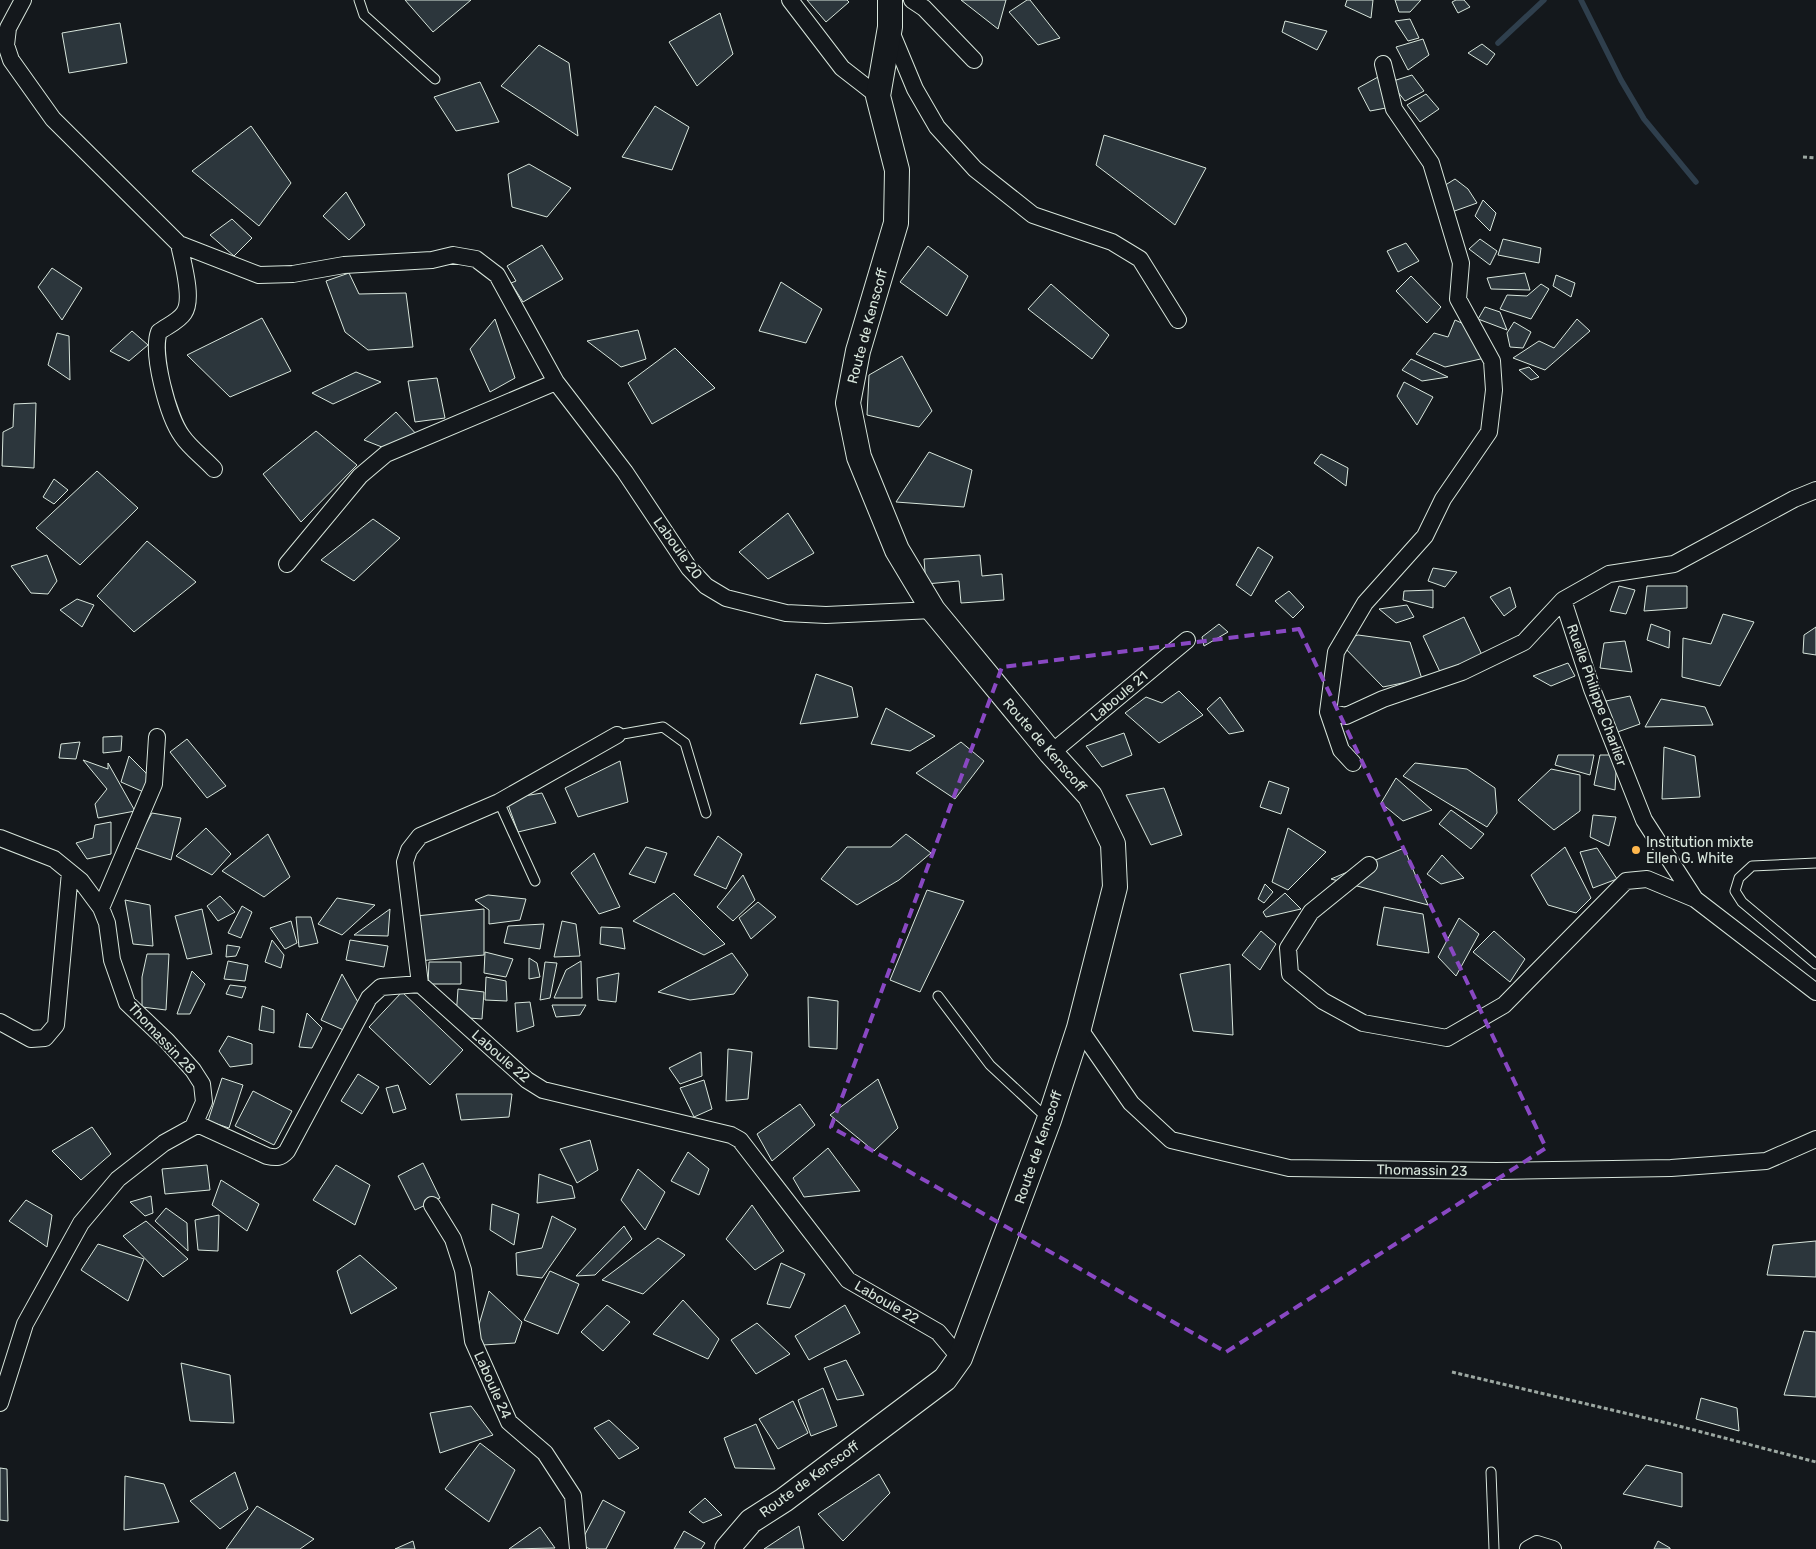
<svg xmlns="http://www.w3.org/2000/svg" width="1816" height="1549" viewBox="0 0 1816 1549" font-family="Rubik,sans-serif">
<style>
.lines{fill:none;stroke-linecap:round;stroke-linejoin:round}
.stream{stroke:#2f3f4d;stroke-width:5.5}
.building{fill:#2c363c;stroke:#d8e6dc}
.service-casing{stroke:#d8e6dc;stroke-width:11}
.minor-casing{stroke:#d8e6dc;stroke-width:18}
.secondary-casing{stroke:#d8e6dc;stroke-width:26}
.path{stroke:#9da8a2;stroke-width:3;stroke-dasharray:4 2.5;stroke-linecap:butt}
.service{stroke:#14181c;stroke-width:9}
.minor{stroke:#14181c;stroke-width:16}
.secondary{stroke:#14181c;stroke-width:24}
.marked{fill:none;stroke:#8948c3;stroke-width:4;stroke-dasharray:10 6;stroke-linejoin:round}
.poi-dot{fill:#ffb74d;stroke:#14181c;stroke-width:2}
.labels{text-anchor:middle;stroke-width:4;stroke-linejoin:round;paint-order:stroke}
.street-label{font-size:14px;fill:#d8e6dc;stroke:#14181c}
.poi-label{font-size:14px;fill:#d8e6dc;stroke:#14181c;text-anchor:start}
</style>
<rect width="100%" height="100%" fill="#14181c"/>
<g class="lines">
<path class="stream" d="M1581,0L1621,80L1644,119L1696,182
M1498,43L1544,0"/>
</g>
<path class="building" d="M405,0H471L433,32Z
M807,0H847L849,2L826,22Z
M961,0H1006L998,29Z
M1027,0H1030L1060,38L1038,45L1009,12Z
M1347,0H1373L1371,18L1345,6Z
M1395,0H1421L1410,12H1399Z
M1456,0H1464L1470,7L1458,13L1452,2Z
M720,13L733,54L697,86L669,42Z
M1410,19L1419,38L1408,41L1395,21Z
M1285,21L1327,31L1317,50L1282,32Z
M120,23L127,63L69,73L62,33Z
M1423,39L1429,55L1408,70L1396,47Z
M1482,44L1495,54L1487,65L1468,53Z
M539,45L569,63L578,136L501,86Z
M1412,75L1424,91L1405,101L1390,82Z
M1378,77L1386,108L1370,111L1358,88Z
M480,82L499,122L456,131L434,97Z
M1426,94L1439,109L1420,122L1407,105Z
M655,106L689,127L672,170L622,157Z
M251,126L291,183L259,226L192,171Z
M1104,135L1206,168L1175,225L1096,165Z
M529,164L571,188L547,217L512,207L508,174Z
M1455,179L1468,189L1477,203L1449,213L1439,189Z
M346,192L365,225L349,240L323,216Z
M1483,200L1496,213L1490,231L1475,216Z
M232,219L252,238L234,256L210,235Z
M1480,239L1497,251L1490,265L1469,249Z
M1503,239L1541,248L1539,263L1498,255Z
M1406,243L1419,261L1398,272L1387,251Z
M542,245L563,279L523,302L511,283L516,281L507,266Z
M928,246L968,276L947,316L900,282Z
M52,268L82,288L62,320L38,287Z
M349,273L359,294L406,293L413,347L368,350L345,332L326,281Z
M1525,273L1530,290L1491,289L1487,278Z
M1556,275L1575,283L1571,297L1553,286Z
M1411,276L1441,307L1427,323L1396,291Z
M781,282L822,309L806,343L759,331Z
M1051,284L1109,335L1092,359L1028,309Z
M1541,284L1549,289L1531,319L1500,309L1507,295L1527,296Z
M1485,307L1500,312L1507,330L1478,319Z
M262,318L291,371L230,397L187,355Z
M495,319L515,378L490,392L470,349Z
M1577,319L1590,331L1545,370L1513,358L1539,341L1554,348Z
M1455,320L1466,325L1485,358L1445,367L1416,354L1434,333L1448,337Z
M1514,322L1531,332L1523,348L1510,347L1507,333Z
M638,330L646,359L621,367L587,341Z
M132,331L148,345L129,361L110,351Z
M57,333L69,336L70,380L48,365Z
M675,348L715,388L652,424L628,383Z
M902,356L932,411L919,427L867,415L869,375Z
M1411,359L1448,377L1422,381L1402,370Z
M1529,367L1539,377L1531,380L1519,370Z
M356,372L381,382L333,404L312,393Z
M437,378L445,418L415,422L408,381Z
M1404,382L1433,397L1417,425L1397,396Z
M36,403L34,468L2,466L3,432L13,427L14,404Z
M396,412L418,436L387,449L364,440Z
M316,431L357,465L301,522L263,474Z
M929,452L972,470L964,507L896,502Z
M1321,454L1348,468L1346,486L1314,463Z
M97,471L138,508L80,565L36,528Z
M54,479L68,490L54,504L43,497Z
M788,513L814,553L768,579L739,552Z
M373,519L400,538L354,581L321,560Z
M147,541L196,582L134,632L97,596Z
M1258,547L1273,557L1251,596L1236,585Z
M47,555L57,581L48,594L31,593L11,566Z
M980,555L982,576L1002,574L1004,600L961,603L959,581L926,584L924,559Z
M1433,568L1457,572L1445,587L1428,581Z
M1619,586L1635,590L1626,614L1610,611Z
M1647,586H1687V608L1644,611Z
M1510,587L1516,607L1504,616L1490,597Z
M1433,590V608L1403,600L1404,591Z
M1289,591L1304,607L1293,618L1275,601Z
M77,599L94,605L82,627L60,610Z
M1407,605L1414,617L1396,623L1379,609Z
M1723,614L1754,622L1720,686L1682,677L1683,638L1711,644Z
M1464,617L1482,655L1441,674L1423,636Z
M1219,624L1228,632L1204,646L1202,637Z
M1651,624L1670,631L1669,648L1647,640Z
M1816,627V655L1803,653L1804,635Z
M1358,635L1410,642L1422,679L1383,687L1338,641Z
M1625,641L1632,672L1600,668L1604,643Z
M1568,663L1575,676L1551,686L1533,676Z
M816,674L852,687L858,717L800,724Z
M1179,691L1203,715L1159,743L1125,713L1146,697L1162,703Z
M1630,696L1640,724L1612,734L1606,701Z
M1220,697L1244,731L1229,734L1207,709Z
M1661,699L1705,707L1713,725L1645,727Z
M886,708L935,736L910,751L871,744Z
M1124,733L1132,755L1102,767L1086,746Z
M122,736L121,751L103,753V737Z
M187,739L226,786L207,798L170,752Z
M80,742L76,759L59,758L61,744Z
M961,742L984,761L955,799L916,773Z
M1664,747L1695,756L1700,797L1662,799Z
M1558,755H1594L1590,775L1555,765Z
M1600,755H1617L1615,790L1594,785Z
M129,756L146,773L155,797L121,782Z
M83,760L108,769V763L135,811L98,818L95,804L107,789Z
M620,761L628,802L578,817L565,788Z
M1415,763L1467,769L1495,788L1497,813L1487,827L1403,776Z
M1551,769L1580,775V811L1554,830L1518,800Z
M1396,778L1432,810L1403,821L1381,803Z
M1269,781L1289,788L1281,814L1260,807Z
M1164,788L1182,835L1151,845L1126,795Z
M542,793L556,823L518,832L506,799Z
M1451,810L1484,834L1471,849L1439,824Z
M152,813L181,818L171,860L133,847Z
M1593,815L1616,817L1609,846L1590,837Z
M111,822V854L87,859L76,843L93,838L95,825Z
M206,828L231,854L212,875L176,856Z
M1288,828L1326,852L1288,890L1272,882Z
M268,834L290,877L264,897L222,871Z
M906,834L931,853L899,880L857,905L821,879L847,847H891Z
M718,836L742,854L726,889L694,875Z
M646,847L667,853L655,883L629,874Z
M1565,847L1591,898L1576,913L1548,905L1531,875Z
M1404,848L1428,905L1331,879Z
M1597,848L1617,879L1593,888L1580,852Z
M594,853L620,907L599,914L571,873Z
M1442,855L1464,878L1441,884L1427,874Z
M743,875L755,900L733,921L717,907Z
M1265,884L1273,892L1264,903L1258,899Z
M927,890L964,901L920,992L890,980Z
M674,893L725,944L704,955L633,921Z
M1285,893L1301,909L1266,917L1263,912Z
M488,895L526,899L520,920L489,924V910L475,900Z
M220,896L235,912L218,921L207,906Z
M337,898L375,905L342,935L318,924Z
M125,900L150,905L153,946L133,944Z
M758,902L776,917L751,939L739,918Z
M242,906L252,912L241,938L228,933Z
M1384,907L1423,914L1429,953L1377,945Z
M202,909L212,954L187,959L175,916Z
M390,909L388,936L354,935Z
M484,909V955L418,961L416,916Z
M296,917H311L318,943L299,947Z
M1459,918L1479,934L1456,976L1438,957Z
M291,921L297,943L285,949L270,928Z
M562,921L576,924L580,956L554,957Z
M544,924L540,949L504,943L508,926Z
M601,927L622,928L625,949L600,944Z
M1261,931L1276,944L1260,970L1242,955Z
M1494,931L1525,959L1510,982L1473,952Z
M272,940L284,955L281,968L265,962Z
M350,940L388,946L384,967L346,960Z
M227,945L240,947L236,956L226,957Z
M485,952L513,959L506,977L484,973Z
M732,953L748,975L734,994L690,1000L658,992Z
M147,954H169L166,1010L142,1007V977Z
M529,958L537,963L540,977L529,979Z
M228,961L248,965L245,981L224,979Z
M581,961L582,998H554L566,970Z
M429,962H461V984H428Z
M545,962L557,963L550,998L540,1000Z
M1230,964L1233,1035L1193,1031L1180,974Z
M192,971L205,984L190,1014H177Z
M619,973L616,1002L598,1000L597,978Z
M342,974L359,1004L348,1032L321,1020Z
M486,977L506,981L507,1001L485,1000Z
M230,985L246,987L242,998L226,994Z
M458,989L484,992L482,1019L456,1017Z
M402,992L463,1050L430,1085L369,1027Z
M808,997L838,1001L837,1049L809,1047Z
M530,1002L534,1026L517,1032L515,1003Z
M552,1005H586L580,1015L556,1017Z
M262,1006L274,1010V1033L259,1030Z
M307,1013L322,1028L312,1048L299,1047Z
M228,1036L252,1044V1064L230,1067L219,1051Z
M728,1049L752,1052L748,1099L726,1101Z
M701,1052L702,1076L680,1084L669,1068Z
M358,1074L379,1087L362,1114L341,1101Z
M222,1078L243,1085L229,1128L208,1121Z
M878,1079L898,1128L874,1151L830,1115Z
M704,1080L712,1109L694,1117L680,1088Z
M398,1085L406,1109L393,1113L386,1088Z
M253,1091L292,1111L274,1145L235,1126Z
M456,1094H512L509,1117L461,1120Z
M800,1104L815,1125L772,1161L757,1134Z
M92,1127L111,1154L81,1180L52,1151Z
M590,1140L598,1170L577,1183L560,1149Z
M828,1148L860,1191L804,1197L793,1178Z
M688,1152L709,1169L699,1195L671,1181Z
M423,1163L440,1198L415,1210L398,1176Z
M207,1165L210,1190L165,1194L162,1169Z
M336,1165L370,1185L355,1225L313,1200Z
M638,1169L665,1192L645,1230L621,1200Z
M539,1174L572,1186L575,1198L537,1203Z
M221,1180L259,1204L247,1231L212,1205Z
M151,1196L153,1213L145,1216L130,1202Z
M26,1200L52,1215L47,1247L9,1221Z
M492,1204L519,1214L514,1245L490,1230Z
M752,1205L784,1251L755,1270L726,1239Z
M166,1208L187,1223L188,1251L155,1221Z
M219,1215L218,1251L198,1250L195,1220Z
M552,1216L576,1229L542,1278L517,1275L516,1253L542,1248Z
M146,1221L188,1259L163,1277L123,1236Z
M624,1226L632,1239L595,1275L576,1276Z
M658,1238L685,1255L643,1294L602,1280Z
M1816,1241V1277L1767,1275L1773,1245Z
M98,1244L144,1259L128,1301L81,1270Z
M360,1255L397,1288L351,1314L337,1271Z
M781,1263L805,1274L790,1308L767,1304Z
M550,1271L579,1284L558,1334L524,1320Z
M489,1291L522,1322L515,1343L483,1345L475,1338Z
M683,1300L719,1339L708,1359L653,1334Z
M607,1305L630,1322L603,1351L581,1332Z
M845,1305L860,1333L809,1360L795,1336Z
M757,1323L790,1354L756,1374L731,1340Z
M1804,1331L1816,1332V1397L1784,1395Z
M846,1360L864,1395L837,1400L824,1368Z
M181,1363L230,1375L234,1423L190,1421Z
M823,1388L837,1426L811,1436L798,1400Z
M1701,1398L1737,1408L1739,1431L1696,1419Z
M793,1401L808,1433L778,1449L759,1419Z
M471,1406L493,1435L440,1453L430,1413Z
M609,1420L639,1448L619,1459L594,1428Z
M756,1424L775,1469L735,1468L724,1438Z
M480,1443L515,1470L489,1522L445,1489Z
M1646,1465L1682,1473V1507L1623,1494Z
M0,1468L7,1469L8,1521L0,1520Z
M235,1472L248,1509L220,1529L190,1501Z
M879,1474L890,1493L843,1541L818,1514Z
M125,1476L164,1484L179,1522L124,1530Z
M705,1498L722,1515L703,1523L689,1512Z
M603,1500L625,1512L606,1549H590L580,1544Z
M257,1506L314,1539L300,1549H226Z
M799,1526L804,1549H764Z
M540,1527L555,1548L509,1549Z
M684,1531L705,1543L701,1549H674Z
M413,1541L415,1549H395Z
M1658,1541L1670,1548V1549H1654Z"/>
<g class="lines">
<g class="service-casing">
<path id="service" d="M359,0L364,15L435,79
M617,735L663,727L685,743L706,813
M499,802L535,881
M1816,863L1752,866L1739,878L1735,891L1742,902L1816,964
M938,996L990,1065L1047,1118
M1491,1472L1494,1549"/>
</g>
<g class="minor-casing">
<path id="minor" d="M23,0L8,28L6,45L11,60L53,119L179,244L259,275L293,274L344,265L432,260L453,255L476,259L497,275L556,382L625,472L689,568L706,586L726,598L786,613L826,615L933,610
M790,0L842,68L878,96
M912,0L924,8L974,60
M890,29L915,89L937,127L975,169L1033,215L1112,242L1140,259L1178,320
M179,244C182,260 194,299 184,313C179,321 167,326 159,332C151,353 168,417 182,436C190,448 204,458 214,469
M1816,490L1794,499L1674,564L1609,574L1563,600L1592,689L1644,820L1695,899L1816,992
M287,564L360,476L386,454L556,382
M1328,712L1346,716L1383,699L1462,672L1524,642L1563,600
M617,735L499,802L420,836L409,850L405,862L420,984L527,1080L543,1090L731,1135L740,1140L848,1280L938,1332L960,1358
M1051,753L1187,640
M1353,763L1341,750L1328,712L1336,652L1365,603L1425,536L1443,499L1489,432L1494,390L1492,361L1458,299L1461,263L1431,163L1394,109L1383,64
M0,838L54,859L81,881L101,908L107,923L112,960L127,1003L167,1041L193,1070L202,1084L204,1102L193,1127L164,1143L118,1179L81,1223L25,1324L0,1403
M1369,865L1311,912L1288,948L1290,974L1323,1001L1363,1023L1447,1038L1504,1005L1626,881L1647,879L1695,899
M101,908L154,784L157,737
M0,1022L31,1039L45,1038L56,1025L70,872
M1079,1028L1131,1103L1171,1140L1289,1168L1497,1171L1671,1168L1766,1161L1816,1139
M195,1123L267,1156C276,1158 281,1158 287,1151L369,998L381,987L420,984
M432,1205L453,1239L463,1270L473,1341L509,1422L545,1453L573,1496L578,1549
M1528,1549L1537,1544L1553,1549"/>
</g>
<g class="secondary-casing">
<path id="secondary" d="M727,1549L751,1521L784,1500L945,1379L960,1358L1049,1120L1079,1028L1115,887L1113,844L1090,796L1051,753L933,610L897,550L859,457L848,403L858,351L896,223L897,170L878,96L890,27V0"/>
</g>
<path class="path" d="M1803,157L1816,158
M1452,1372L1671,1424L1816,1462"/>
<use href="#service" class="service"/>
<use href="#minor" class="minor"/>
<use href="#secondary" class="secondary"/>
</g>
<path class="marked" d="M1299,629L1546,1148L1226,1352L831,1127L1002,667Z"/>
<circle class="poi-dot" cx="1636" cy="850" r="5"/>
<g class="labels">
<g class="street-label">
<text transform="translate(867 326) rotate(-75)" y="5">Route de Kenscoff</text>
<text transform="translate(678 548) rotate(54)" y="5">Laboule 20</text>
<text transform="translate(1597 695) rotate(70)" y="5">Ruelle Philippe Charlier</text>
<text transform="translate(1119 696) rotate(-40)" y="5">Laboule 21</text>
<text transform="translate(1045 745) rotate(49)" y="5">Route de Kenscoff</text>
<text transform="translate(162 1038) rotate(47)" y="5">Thomassin 28</text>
<text transform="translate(501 1056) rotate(41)" y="5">Laboule 22</text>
<text transform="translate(1038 1147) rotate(-71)" y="5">Route de Kenscoff</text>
<text transform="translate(1422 1170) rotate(1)" y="5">Thomassin 23</text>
<text transform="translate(887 1302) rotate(30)" y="5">Laboule 22</text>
<text transform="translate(493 1385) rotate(66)" y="5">Laboule 24</text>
<text transform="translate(809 1479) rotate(-36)" y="5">Route de Kenscoff</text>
</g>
<g class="poi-label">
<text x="1646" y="847">Institution mixte<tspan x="1646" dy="16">Ellen G. White</tspan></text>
</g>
</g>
</svg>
